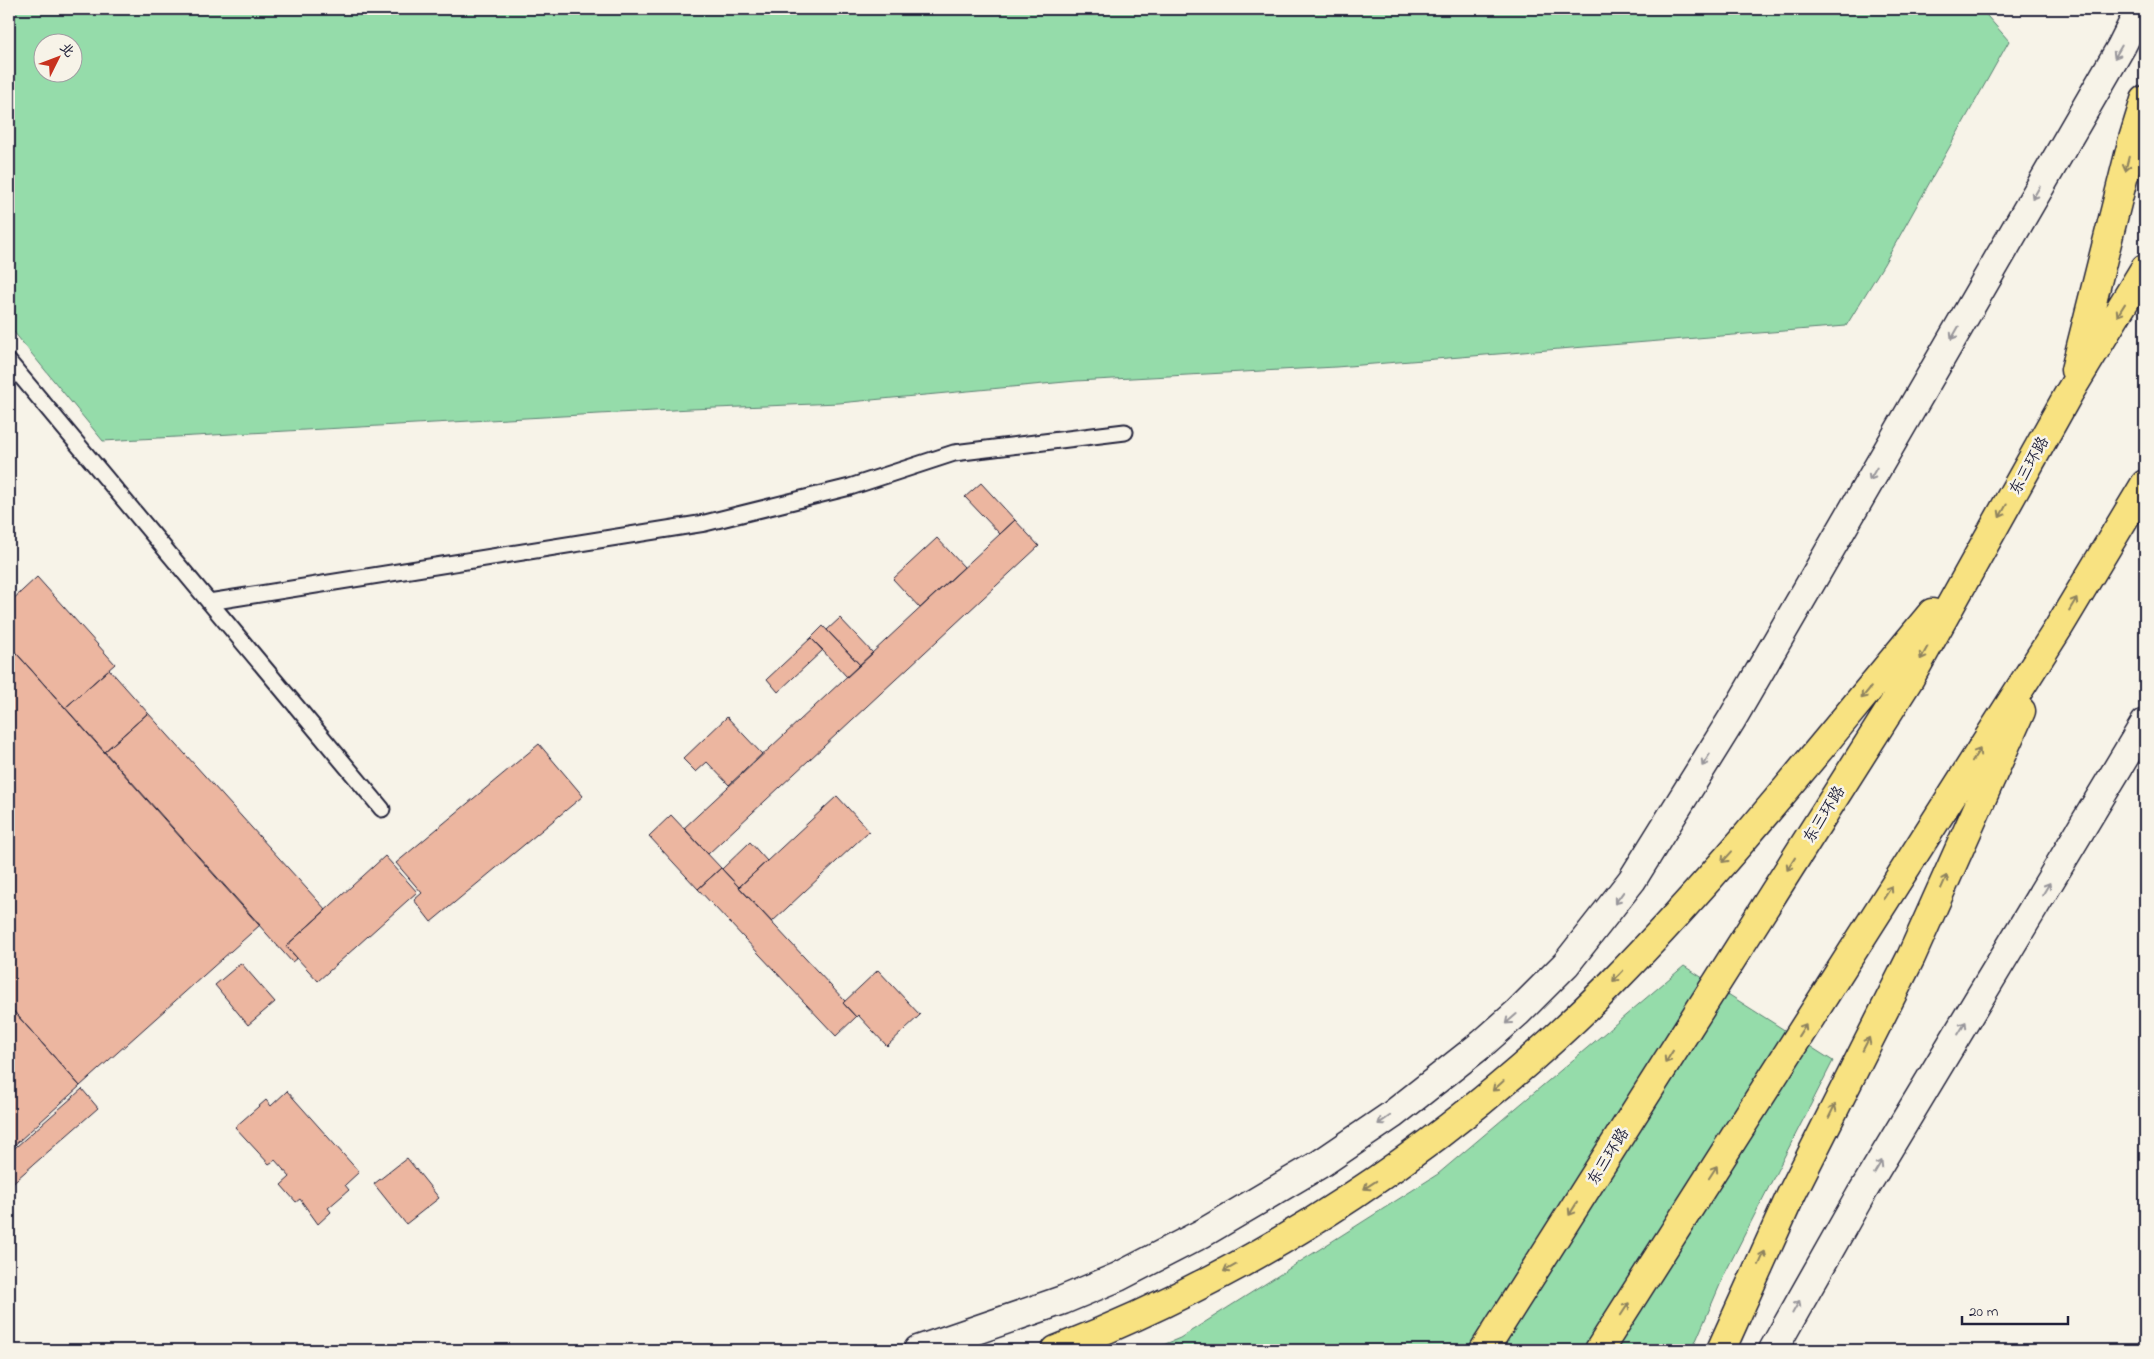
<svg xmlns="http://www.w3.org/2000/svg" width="2154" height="1359" viewBox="0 0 2154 1359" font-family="'Indie Flower','LXGW WenKai TC',sans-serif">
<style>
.green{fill:#95dcaa;stroke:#5c7f72;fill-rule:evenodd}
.building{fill:#ecb6a0;stroke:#22223b}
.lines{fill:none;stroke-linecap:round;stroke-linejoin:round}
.lane-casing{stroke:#22223b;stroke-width:19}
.secondary-casing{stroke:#22223b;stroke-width:31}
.highway-casing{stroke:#22223b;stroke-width:31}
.lane{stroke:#f7f3e8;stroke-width:15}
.secondary{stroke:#f7f3e8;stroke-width:28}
.highway{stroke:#f8e281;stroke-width:28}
.oneway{stroke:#97959a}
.oneway2{stroke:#8d825e}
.labels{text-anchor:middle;stroke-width:5;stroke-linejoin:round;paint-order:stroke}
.street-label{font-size:16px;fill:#22223b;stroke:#f7f3e8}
</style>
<rect width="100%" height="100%" fill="#f7f3e8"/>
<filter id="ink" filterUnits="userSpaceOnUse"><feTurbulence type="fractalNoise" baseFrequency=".02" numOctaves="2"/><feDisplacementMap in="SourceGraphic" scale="10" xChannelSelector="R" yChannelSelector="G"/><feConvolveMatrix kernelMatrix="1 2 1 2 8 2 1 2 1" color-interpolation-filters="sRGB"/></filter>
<g filter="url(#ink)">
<path class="green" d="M9,9H1981L2009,41L1884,264L1846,326L1336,367L1076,381L839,403L691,409L103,441L9,326ZM42,42H72V72H42Z
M1684,966L1833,1061L1725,1273L1692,1350H1151L1180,1338L1438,1174Z"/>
<path class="building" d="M981,483L1015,520L1000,534L965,497Z
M1015,520L1039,546L708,854L684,828Z
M937,538L964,567L920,608L893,579Z
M37,577L115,664L65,708L9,645V603Z
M840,618L873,653L860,665L827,630Z
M823,626L860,665L847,677L811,638Z
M811,638L823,650L778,692L767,679Z
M9,645L260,925L80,1086L9,1006Z
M109,669L148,713L104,752L65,708Z
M148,713L326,910L286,946L297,958L292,962L104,752Z
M727,717L762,754L729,785L707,762L696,772L683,759Z
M539,744L583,796L431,922L414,900L422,893L396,863Z
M837,796L869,831L772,922L739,887Z
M671,815L721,868L698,889L649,836Z
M750,842L767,861L739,887L722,869Z
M385,856L417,892L318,981L286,946Z
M721,868L845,1001L843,1003L856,1017L836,1036L698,889Z
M241,963L275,1002L248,1025L215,985Z
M878,970L920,1015L887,1046L858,1015L856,1017L843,1003Z
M9,1006L80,1086L9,1150Z
M82,1089L98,1108L9,1186V1153Z
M287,1091L359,1172L345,1185L349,1190L328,1208L331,1212L318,1224L300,1199L296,1202L281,1185L290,1177L275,1160L269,1164L235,1127L266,1100L271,1106Z
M407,1158L439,1198L406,1224L374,1184Z"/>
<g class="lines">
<g class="lane-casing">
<path id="lane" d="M9,362L382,809
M209,602L705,523L850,487L954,453L1125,432"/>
</g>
<g class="secondary-casing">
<path id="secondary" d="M918,1350L1063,1300L1118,1277L1203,1233L1320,1164L1392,1115L1482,1044L1517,1013L1566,964L1632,880L1732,719L2121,47L2140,9
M1773,1350L1860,1196L2145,723"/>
</g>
<g class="highway-casing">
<path id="highway" d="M2075,370L2133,139L2145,100
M1056,1350C1264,1269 1454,1142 1612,983C1726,867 1828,738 1932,613
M1484,1350L1910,678L2069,393L2145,268
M1599,1350L2059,627L2145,484
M1721,1350L1791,1195L1911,957L2021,711"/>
</g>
<use href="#lane" class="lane"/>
<use href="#secondary" class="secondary"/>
<use href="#highway" class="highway"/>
</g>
<defs><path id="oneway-shaft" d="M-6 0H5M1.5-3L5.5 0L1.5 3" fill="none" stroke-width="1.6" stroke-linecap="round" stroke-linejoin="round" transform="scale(1.25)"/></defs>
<g class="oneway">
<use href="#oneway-shaft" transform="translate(2118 52) rotate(120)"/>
<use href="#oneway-shaft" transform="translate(2036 193) rotate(120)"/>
<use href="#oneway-shaft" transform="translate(1955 333) rotate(120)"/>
<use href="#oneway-shaft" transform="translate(1873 474) rotate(120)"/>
<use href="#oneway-shaft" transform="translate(1706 760) rotate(122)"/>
<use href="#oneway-shaft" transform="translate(2046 889) rotate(-59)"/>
<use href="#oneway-shaft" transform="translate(1619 898) rotate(126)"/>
<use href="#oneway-shaft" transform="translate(1511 1019) rotate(139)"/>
<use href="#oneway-shaft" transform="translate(1962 1028) rotate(-59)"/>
<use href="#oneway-shaft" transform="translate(1384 1120) rotate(145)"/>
<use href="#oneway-shaft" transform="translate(1878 1167) rotate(-59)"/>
<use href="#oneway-shaft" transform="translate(1796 1307) rotate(-61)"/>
</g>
<g class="oneway2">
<use href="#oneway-shaft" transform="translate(2127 164) rotate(104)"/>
<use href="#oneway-shaft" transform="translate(2121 310) rotate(122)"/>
<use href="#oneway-shaft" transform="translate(2003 511) rotate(119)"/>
<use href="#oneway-shaft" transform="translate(2073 604) rotate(-59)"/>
<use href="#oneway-shaft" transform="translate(1924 653) rotate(119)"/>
<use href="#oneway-shaft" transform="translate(1866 693) rotate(130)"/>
<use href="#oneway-shaft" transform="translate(1976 755) rotate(-57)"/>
<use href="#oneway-shaft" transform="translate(1727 857) rotate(132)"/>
<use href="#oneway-shaft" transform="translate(1791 864) rotate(122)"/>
<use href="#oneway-shaft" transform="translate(1944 882) rotate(-66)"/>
<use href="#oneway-shaft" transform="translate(1888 892) rotate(-57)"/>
<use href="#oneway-shaft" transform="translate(1618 976) rotate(134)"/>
<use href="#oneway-shaft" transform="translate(1802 1030) rotate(-58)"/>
<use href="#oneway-shaft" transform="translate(1866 1044) rotate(-63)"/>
<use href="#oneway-shaft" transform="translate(1669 1057) rotate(122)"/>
<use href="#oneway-shaft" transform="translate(1498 1086) rotate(138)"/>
<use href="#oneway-shaft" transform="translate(1832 1111) rotate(-64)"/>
<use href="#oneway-shaft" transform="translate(1713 1172) rotate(-57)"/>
<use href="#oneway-shaft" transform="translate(1370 1185) rotate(147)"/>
<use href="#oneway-shaft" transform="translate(1573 1209) rotate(122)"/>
<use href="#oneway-shaft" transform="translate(1762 1258) rotate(-66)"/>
<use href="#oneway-shaft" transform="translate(1230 1268) rotate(151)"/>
<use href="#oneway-shaft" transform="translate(1625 1309) rotate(-57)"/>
</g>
</g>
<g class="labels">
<g class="street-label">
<text transform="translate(2028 465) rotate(-61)" y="6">东三环路</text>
<text transform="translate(1823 814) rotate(-58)" y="6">东三环路</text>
<text transform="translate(1607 1156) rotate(-58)" y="6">东三环路</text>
</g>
</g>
<rect width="2154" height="1359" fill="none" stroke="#f7f3e8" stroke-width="30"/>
<rect x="15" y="15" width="2124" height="1329" fill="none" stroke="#22223b" stroke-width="2" filter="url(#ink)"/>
<g transform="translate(58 58) rotate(48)"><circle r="24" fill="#f7f3e8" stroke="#a29fa3"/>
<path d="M0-4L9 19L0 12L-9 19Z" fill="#c8321e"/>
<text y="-8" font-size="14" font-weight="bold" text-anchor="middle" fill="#22223b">北</text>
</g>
<path d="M1962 1316v8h106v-8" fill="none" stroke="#22223b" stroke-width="2.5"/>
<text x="1969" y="1316" font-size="15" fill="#22223b" stroke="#f7f3e8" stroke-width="4" paint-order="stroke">20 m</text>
</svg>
